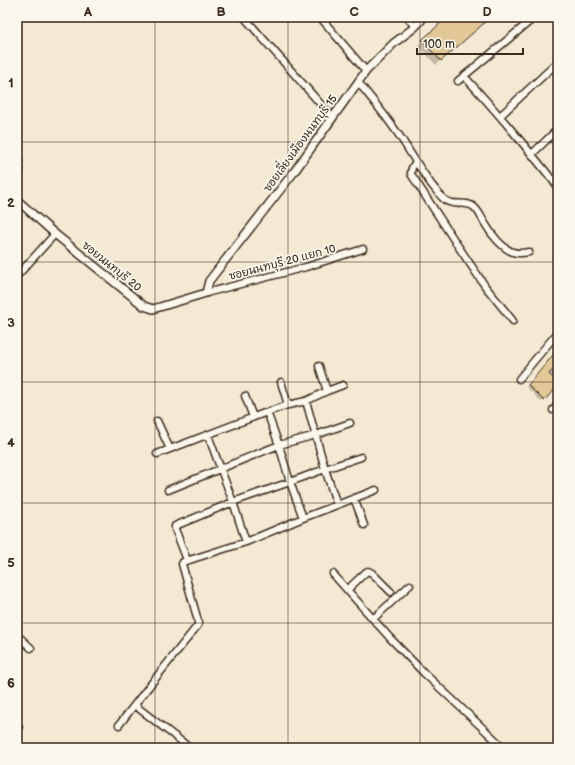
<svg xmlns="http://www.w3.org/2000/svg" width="575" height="765" viewBox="0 0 575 765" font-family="'Balsamiq Sans','Playpen Sans Thai',sans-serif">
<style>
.shadow{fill:#0003}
.building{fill:#e2c797;stroke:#3b2a1e}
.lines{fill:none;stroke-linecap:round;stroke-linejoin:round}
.minor-casing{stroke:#3b2a1e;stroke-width:9}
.tertiary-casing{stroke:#3b2a1e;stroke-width:10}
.minor{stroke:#fbf7ec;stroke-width:6}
.tertiary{stroke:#fbf7ec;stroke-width:7}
.grid{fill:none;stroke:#3b2a1e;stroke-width:1;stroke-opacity:0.55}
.labels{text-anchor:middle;stroke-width:3.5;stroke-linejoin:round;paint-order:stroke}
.street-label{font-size:11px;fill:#3b2a1e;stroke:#fbf7ec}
.neatline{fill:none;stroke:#3b2a1e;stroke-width:1.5}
.grid-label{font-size:13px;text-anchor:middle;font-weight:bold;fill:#3b2a1e}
</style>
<rect width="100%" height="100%" fill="#f4e9d2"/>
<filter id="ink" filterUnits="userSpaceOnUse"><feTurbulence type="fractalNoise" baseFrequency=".025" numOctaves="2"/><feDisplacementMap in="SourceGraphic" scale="8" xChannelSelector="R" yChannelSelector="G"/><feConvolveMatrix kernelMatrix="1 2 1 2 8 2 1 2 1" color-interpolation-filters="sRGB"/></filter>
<g filter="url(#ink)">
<path class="shadow" d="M449,17H488L484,22L436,65L418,45Z
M558,351V389L553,394L550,392L541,402L536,397V396L526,387Z"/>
<path class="building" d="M447,17H491L441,61L422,40Z
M558,349V364L549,374L558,382V390L556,393L553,391L544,401L528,385Z"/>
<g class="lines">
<g class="minor-casing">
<path id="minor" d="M244,17L332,117
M320,17L366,71
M407,17L415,27
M465,77C497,112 528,149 558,187
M458,81L535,17
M358,82C375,103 392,123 406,146C414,159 422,171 431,184C435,189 440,196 445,200C454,207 466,200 474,207C479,211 482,219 486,225C491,234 503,249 513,252C518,254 524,253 529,252
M500,116L558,62
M17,149C19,162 22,173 17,185
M532,154L558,129
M416,162C412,166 411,169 411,174L458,246L485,286L513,321
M17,276L55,234
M206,293L306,267L363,249
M319,366L327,391
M519,379L558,332
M281,382L288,405
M245,396L253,417
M306,401L325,469L337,505
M553,410L558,405
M267,412L279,445L290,482L303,518
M157,421L170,449
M208,435L233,502L246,542
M157,454L267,412L288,405L306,401L327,391L343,385
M168,490L279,445L316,435L350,423
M354,498L364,525
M187,560L175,529V526L233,502L290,482L325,469L361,457
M333,574L390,638L424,673L504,748
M347,590L366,572L368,571L372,573L391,592
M373,619L410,585
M17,635L31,648
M136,703L137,707L190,748
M119,725L139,699L198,625V621L182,564L183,562L246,542L303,518L376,490
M17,726L19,728"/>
</g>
<g class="tertiary-casing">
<path id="tertiary" d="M17,200L55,234L144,306L153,309L206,293L209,281L294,172L366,71L394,43L415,27L424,17"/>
</g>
<use href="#minor" class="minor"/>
<use href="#tertiary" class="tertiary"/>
</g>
</g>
<path class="grid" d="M155,17V748M288,17V748M420,17V748M17,142H558M17,262H558M17,382H558M17,503H558M17,623H558"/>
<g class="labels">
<g class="street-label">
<text transform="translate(300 143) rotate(-54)" y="4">ซอยเลี่ยงเมืองนนทบุรี 15</text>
<text transform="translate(282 262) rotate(-15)" y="4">ซอยนนทบุรี 20 แยก 10</text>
<text transform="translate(112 266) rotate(39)" y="4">ซอยนนทบุรี 20</text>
</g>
</g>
<rect width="575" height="765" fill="none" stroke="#fbf7ec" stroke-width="44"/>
<path d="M417 48v6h106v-6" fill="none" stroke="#3b2a1e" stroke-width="2"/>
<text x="423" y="48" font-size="12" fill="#3b2a1e" stroke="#fbf7ec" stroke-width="3" paint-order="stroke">100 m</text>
<rect x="22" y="22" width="531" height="721" class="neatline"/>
<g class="grid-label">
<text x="88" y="16">A</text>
<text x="221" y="16">B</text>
<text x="354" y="16">C</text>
<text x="487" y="16">D</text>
<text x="11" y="87">1</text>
<text x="11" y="207">2</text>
<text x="11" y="327">3</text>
<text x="11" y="447">4</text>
<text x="11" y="567">5</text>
<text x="11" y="687">6</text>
</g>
</svg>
